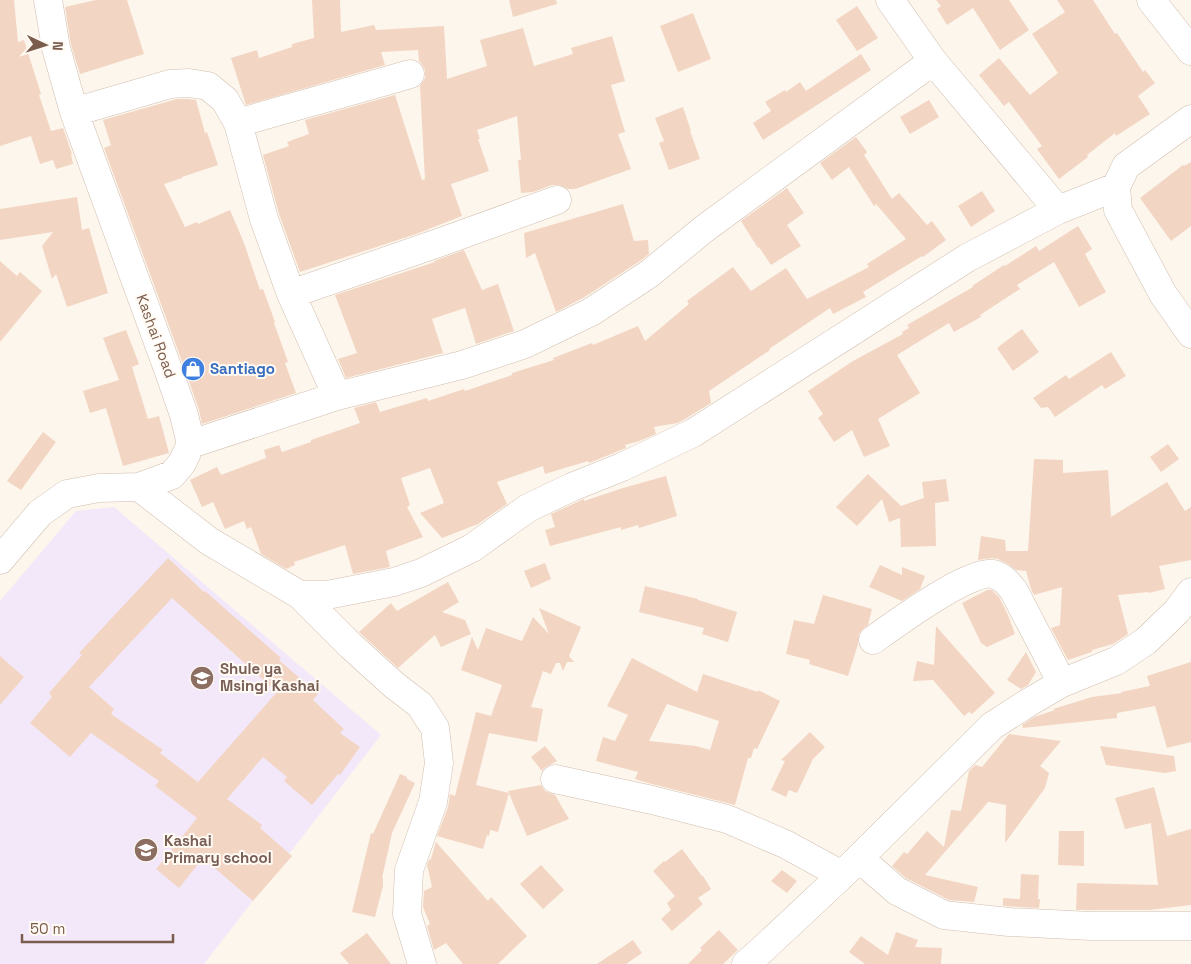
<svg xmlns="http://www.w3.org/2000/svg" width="1191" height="964" viewBox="0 0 1191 964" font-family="'Space Grotesk',sans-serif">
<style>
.education{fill:#f3e8fa}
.building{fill:#f3d5c3;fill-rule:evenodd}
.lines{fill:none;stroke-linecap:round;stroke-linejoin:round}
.minor-casing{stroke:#d1beb0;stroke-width:29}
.minor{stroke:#fff;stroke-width:28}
.labels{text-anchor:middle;stroke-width:4;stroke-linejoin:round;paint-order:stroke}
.street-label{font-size:15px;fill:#7a5c4d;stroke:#fffaf3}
.shop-label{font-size:15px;font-weight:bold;fill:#366cbe;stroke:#fffaf3;text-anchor:start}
.education-label{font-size:15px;font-weight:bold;fill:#785e54;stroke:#fffaf3;text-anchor:start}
</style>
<rect width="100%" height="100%" fill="#fdf6ec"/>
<path class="education" d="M114,507L381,735L204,964H0V601L76,511Z"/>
<path class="building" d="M0,0H14L18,42L24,40L41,94L39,95L51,131L63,128L72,154H71L73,164L56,169L53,160L40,164L31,136L0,146Z
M96,0H127L144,54L80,74L71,45L65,7Z
M312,0H340L341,32L374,25L376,30L444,26L447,79L487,66L480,40L523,28L534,66L573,54L571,48L612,36L625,81L611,85L625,132L618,134L631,169L575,189H568L559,185H552L533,192L521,193L518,160H521L517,116L477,130L480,139H478L489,171L451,184L462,216L416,234L300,272L279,214L263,155L289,146L287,142L309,134L305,120L395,95L422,180L425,179L420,86L425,78V70L421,63L419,61L418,50L381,52L385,65L246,105L231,58L257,50L259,58L292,47V44L314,38Z
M509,0H556L557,4L513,17Z
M936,0H1009L1029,30L1000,50L973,8L947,25L937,9L941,6Z
M1057,0H1093L1115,34L1117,33L1143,72L1145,70L1155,83L1138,96L1150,114L1116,136L1115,133L1087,155L1088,157L1059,179L1037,149L1042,146L1009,102L1004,106L979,75L999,58L1030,95L1058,73L1032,34L1065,12Z
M857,6L878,38L857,51L836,20Z
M693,13L711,59L678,72L660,26Z
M861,54L871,70L763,140L753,123L771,111L765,102L785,90L786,92L800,82L806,91Z
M177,99H188L196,100L205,133L207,132L218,165L182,177V178L164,184L185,227L197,222L198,224L230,210L244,243L260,290L263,289L275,322L274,323L288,362L285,363L296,393L202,424L199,410L184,367L104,148L111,145L103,120Z
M929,100L939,117L910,134L900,117Z
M683,107L691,131H690L700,159L669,170L659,143L664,141L655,118Z
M856,137L867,152L864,155L892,199L899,193L927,225L932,221L946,240L923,257L922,256L863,292L866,297L833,314L830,308L769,349L770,350L709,391L711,403L685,419L678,423L654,427L656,434L639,441L625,445L626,448L589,463L588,461L545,474L543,466L497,482L507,504L478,524L442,538L420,513L444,503L430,468L401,478L410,505L407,507L423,537L386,551L390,567L353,574L345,545L294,562L295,565L286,569L261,554L251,527L247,529L244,521L225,529L213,502L202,507L190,480L217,467L221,475L266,458L264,450L279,445L282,452L311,442V440L360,423L354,408L376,402L380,412L427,398L428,401L464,389L465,391L512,375V373L554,360L553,358L592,343L593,345L638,326L645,341L689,304L687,301L733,267L751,291L786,268L807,299L869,267L867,264L906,239L876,204L874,206L849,167L832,180L820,163Z
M1191,162V226L1171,241L1140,198L1183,165L1184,166Z
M787,188L804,213L787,225L801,246L771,265L759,247L758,248L741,221Z
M982,191L995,211L971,227L958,206Z
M77,197L82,230L89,228L108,293L67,307L56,274L52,279L42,246L53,232L0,240V209Z
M623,204L634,241L648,240L649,254L640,261L583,298L556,312L535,253L526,258L524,233Z
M1078,226L1092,249L1085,254L1106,292L1079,307L1054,262L1017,285L1020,289L980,315L981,317L954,332L949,323L897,355L920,393L878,419L890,446L864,457L852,430L834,442L818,418L823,414L808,391L853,361L903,334L902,332L909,328L907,325L973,287L972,286L1004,265L1005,266L1036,246L1039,251Z
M464,250L482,290L498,284L514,331L476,344L465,308L432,319L443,353L346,378L338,359L357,353L335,295L435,262L434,261Z
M0,261L17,276L20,272L42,291L0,342Z
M1022,329L1039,352L1013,371L997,348Z
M126,330L139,364L132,367L148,419L159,416L169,453L123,466L106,408L90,413L83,391L119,380L103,338Z
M1111,352L1126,376L1105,389L1102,385L1055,417L1048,407L1041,408L1033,398L1066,375L1069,379Z
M43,432L56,442L21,490L7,481Z
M1168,444L1179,459L1161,472L1150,457Z
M1034,459L1063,460V473L1108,470L1111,517L1167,482L1185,511L1191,507V560L1159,566L1165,589L1149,593V592L1118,595L1128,634L1113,644L1092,650V652L1068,660L1051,628L1060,625L1062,587L1034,595L1031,589L1026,571L1016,570L1008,564L998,559L992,558L978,560L981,536L1005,540L1006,551H1028Z
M868,474L901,506L924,498L922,482L946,479L949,501L935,503L936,546L901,547L900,518L889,522L882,499L857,526L836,507Z
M666,476L677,516L639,528L638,525L621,530V527L550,546L545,530L555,527L551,514L584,499V501L623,488Z
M168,558L204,592L205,591L281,658L279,660L318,694L313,700L344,729L340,733L360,747L340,775L338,774L312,805L284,781L287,777L263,757L227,799L262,825L260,828L292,856L253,901L203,858L179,888L156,869L197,818L155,786L159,781L91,733L70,757L30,723L52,697L49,693L82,655L79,653ZM172,598L277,692L198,782L160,753L163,750L111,714L114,709L89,687Z
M545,563L551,579L531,588L524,571Z
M880,565L902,575V567L925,576L920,589L902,601L869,587Z
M448,582L459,602L442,612L465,620L471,634L441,647L435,635L398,668L359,632L391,603L397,611Z
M645,586L698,599V600L737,612L728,642L702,634L704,628L639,612Z
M987,590H992L999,597L1008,615L1015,634L987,647L981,643L962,603Z
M823,595L872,609L868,625L864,628L859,634L858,644L848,676L809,664L810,660L786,654L794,620L814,624Z
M539,608L581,627L569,656L574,662H567L563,671L560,663H556L551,674L543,671L531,707L543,709L537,742L489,733L476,785L509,793L498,832L490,830L489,836L487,835L483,849L437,836L448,807L450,794L455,796L476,712L491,716L502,685L461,670L472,637L478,650L486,628L522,641L533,617L549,634Z
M936,626L995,693L972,714L969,712L964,716L933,680L913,681L917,661L934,665Z
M1026,652L1036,672L1028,685L1021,689L1007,680Z
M0,656L24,677L0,705Z
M632,658L697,692L703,674L758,692V690L780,701L757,749L754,748L751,758H748L735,805L648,783L635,779L638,772L596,761L603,737L615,741L628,715L607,706ZM667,704L719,721L710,750L696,746L649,741Z
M1191,662V742L1167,748L1155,706L1117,713V718L1023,728L1022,725L1034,717L1055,710L1053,709L1092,697L1122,693L1121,692L1150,686L1147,676Z
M810,732L825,747L813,759L797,793L789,790L786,797L771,790L785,761L781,760Z
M1009,734L1061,741L1040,766L1049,773L1045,788L1005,843L1006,805L989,802V801L925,875L978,887L974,902L949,900L906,878L892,866L904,852L907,854L927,831L944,847L951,810L961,811L969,771L975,765L982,767Z
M545,746L557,761L544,768L542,771L531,757Z
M1100,746L1174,756L1176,771L1165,773L1106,765Z
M400,774L407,777V779L415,783L392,833L382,878H383V886L375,917L352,912L371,833L373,834Z
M541,785L545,791L555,795L569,819L527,836L508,791Z
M1154,787L1167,836L1191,829V905L1149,910H1076L1077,883L1158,885L1151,823L1125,829L1115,798Z
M1059,831H1084V866L1058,865Z
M436,842L488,901L491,897L527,936L498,964H463L446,943L434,950L427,926L430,924L423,907L424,891L432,887L427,865L429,860L431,859Z
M682,849L702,876H703L711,889L698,898L703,904L672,931L661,919L671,910L667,903L675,896L653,871L664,861L665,862Z
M541,865L564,890L543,909L520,884Z
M782,870L797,881L787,893L771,881Z
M1021,874L1039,875L1038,899H1040L1039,908L1003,906V898L1020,899Z
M719,930L738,950L723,964H688L702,950L700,948Z
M896,932L918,940L915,947L942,948L941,964H865L849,952L861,936L888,955Z
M367,933L391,964H349L340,953Z
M633,940L642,953L626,964H597Z"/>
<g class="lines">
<g class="minor-casing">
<path id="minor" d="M890,0L933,61L1058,210
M1151,0L1191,51
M74,112L170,84L189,83L208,86L225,100L238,123L264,219L291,294L337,396
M1191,119L1126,166L1116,187L1118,210L1163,294L1191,334
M238,123C295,106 353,91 410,74
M291,294L441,242L557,200
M191,444L337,396L462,365L525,344L591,312L649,274L704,229L933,61
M139,487L209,541L300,595L351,646L394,685L420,705L435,728L439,763L433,802L409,870L407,914L422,964
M0,560L40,513L67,494L99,488L139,487L172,475L182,463L191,444L184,415L169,372L74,112L56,48L48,0
M300,595H327L394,582L421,573L472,548L528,508L572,487L622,467L693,433L967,258L1058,210L1116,187
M873,640C894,625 970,569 993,574C1003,577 1008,583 1014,591L1062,683
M555,779L652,800L727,819L785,844L842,875
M859,858L897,891L944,915L1009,922L1091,926H1191
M746,964L764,948L842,875L992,726L1026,704L1062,683L1116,661L1146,641L1177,611L1191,592"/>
</g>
<use href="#minor" class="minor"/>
</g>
<defs>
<g id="shop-disc" transform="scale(1.25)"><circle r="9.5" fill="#3f7fe0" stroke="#fffaf3"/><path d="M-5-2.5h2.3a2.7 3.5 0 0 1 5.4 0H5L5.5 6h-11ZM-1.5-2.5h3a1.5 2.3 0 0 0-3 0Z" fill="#fff"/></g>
<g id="school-disc" transform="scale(1.25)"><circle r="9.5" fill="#8d6e63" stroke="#fffaf3"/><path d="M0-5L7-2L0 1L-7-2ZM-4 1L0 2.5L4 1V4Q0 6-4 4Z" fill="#fff"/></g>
</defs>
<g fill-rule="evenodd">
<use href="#shop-disc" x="193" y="369"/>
<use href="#school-disc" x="202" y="678"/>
<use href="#school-disc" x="146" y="850"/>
</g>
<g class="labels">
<g class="street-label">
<text transform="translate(156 336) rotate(70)" y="5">Kashai Road</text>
</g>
<g class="shop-label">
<text x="210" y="374">Santiago</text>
</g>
<g class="education-label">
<text x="220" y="674">Shule ya<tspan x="220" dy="17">Msingi Kashai</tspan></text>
<text x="164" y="846">Kashai<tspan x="164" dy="17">Primary school</tspan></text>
</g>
</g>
<g transform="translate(45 45) rotate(94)" stroke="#fffaf3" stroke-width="4" paint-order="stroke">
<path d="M0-4L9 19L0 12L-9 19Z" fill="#7a5c4d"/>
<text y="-8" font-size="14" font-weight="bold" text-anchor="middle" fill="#7a5c4d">N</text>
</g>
<path d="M22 934v8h151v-8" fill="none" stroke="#7a5c4d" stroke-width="2.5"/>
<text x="30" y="934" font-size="15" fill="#7a5c4d" stroke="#fffaf3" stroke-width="4" paint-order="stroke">50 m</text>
</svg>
